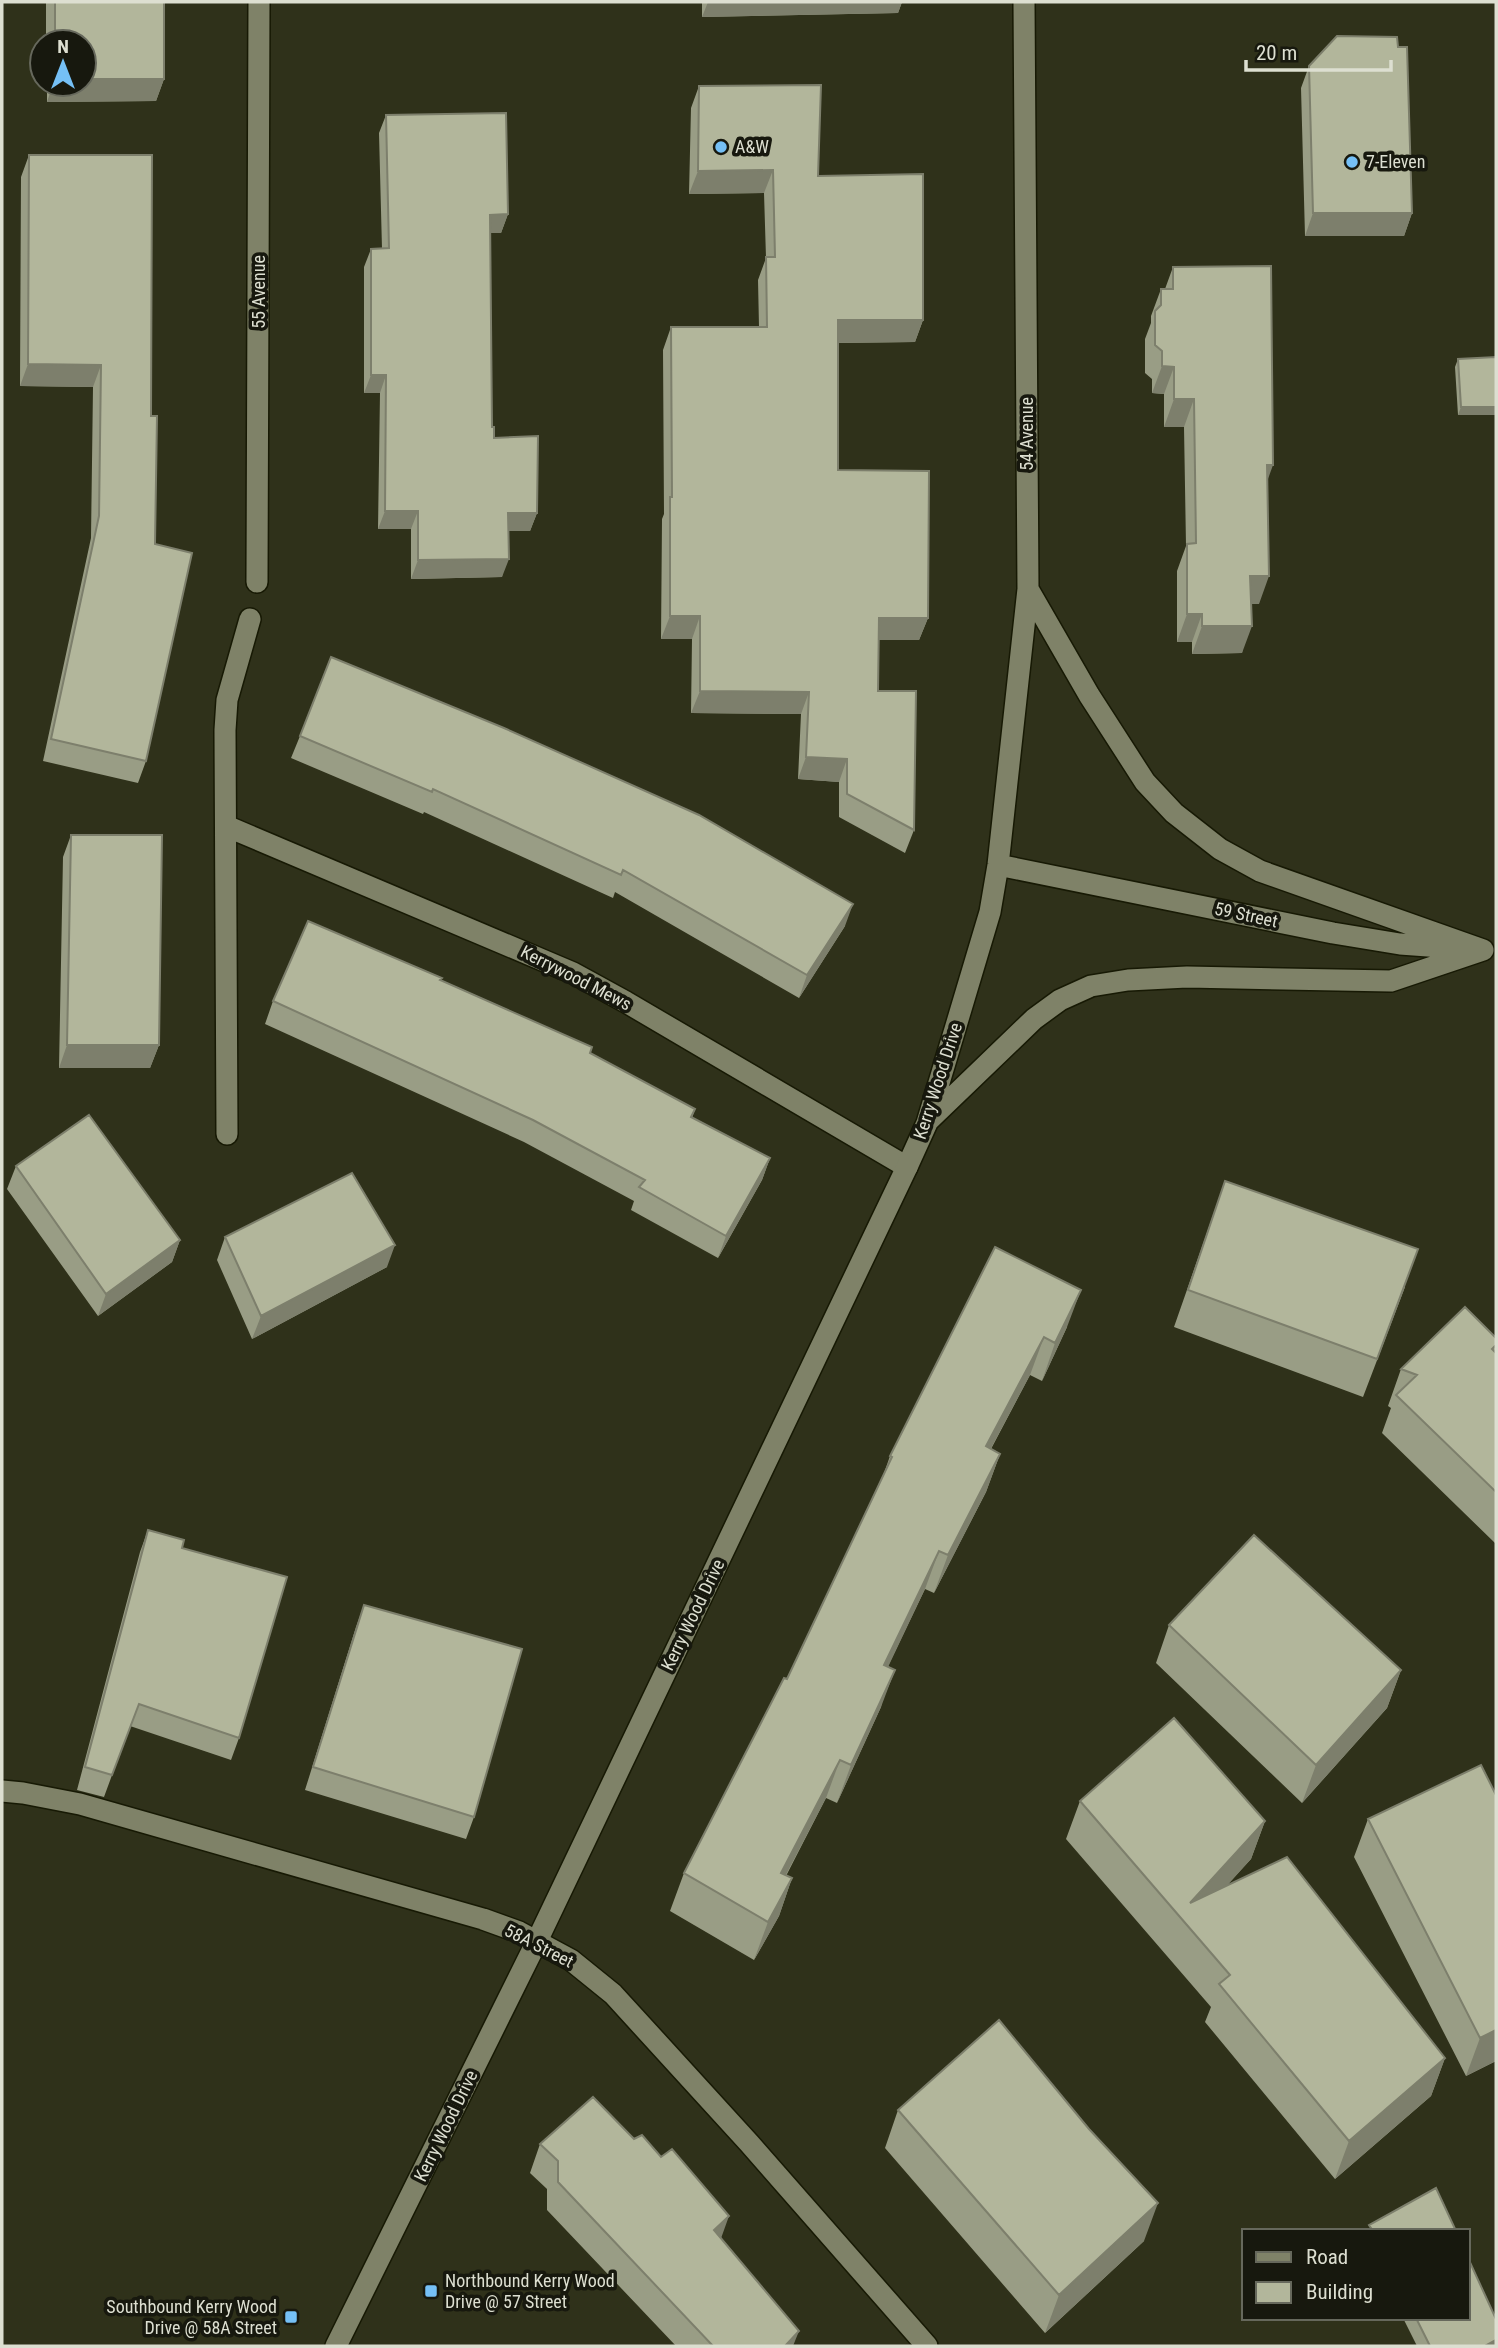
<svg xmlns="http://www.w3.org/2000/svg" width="1498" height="2348" viewBox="0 0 1498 2348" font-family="'Roboto Condensed',sans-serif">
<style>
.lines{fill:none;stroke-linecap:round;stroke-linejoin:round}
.street-casing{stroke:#171904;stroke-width:24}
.secondary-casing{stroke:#171904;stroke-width:24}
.street{stroke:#7f8268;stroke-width:21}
.secondary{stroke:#7f8268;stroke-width:21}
.wall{fill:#999d85}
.shaded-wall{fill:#7d7f6c}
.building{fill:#b2b69b;stroke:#7d7f6c;stroke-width:2}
.poi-dot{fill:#75c0f6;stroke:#17180e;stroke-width:2.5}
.labels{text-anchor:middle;stroke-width:7;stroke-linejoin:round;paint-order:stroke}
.poi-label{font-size:18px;fill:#dddfd1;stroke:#17180e;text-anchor:start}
.street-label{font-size:18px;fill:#dddfd1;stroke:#17180e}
</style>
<rect width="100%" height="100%" fill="#2f311a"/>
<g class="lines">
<g class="street-casing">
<path id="street" d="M257,582L259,2
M226,826L573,973L626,1002L907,1167
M227,1134L225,730L227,700L250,619
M2,1791L23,1793L80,1804L483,1919L519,1932L571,1960L613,1994L749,2143L927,2346"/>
</g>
<g class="secondary-casing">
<path id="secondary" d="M1028,589L1089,695L1145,782L1174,813L1220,849L1260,871L1483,950
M998,865L1333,933L1400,944L1456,948
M928,1121L1034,1019L1060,1000L1091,986L1128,980L1187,977L1391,981L1483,950
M336,2346L537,1941L907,1167L927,1123L990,912L998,865L1028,589L1024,2"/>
</g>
<use href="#street" class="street"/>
<use href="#secondary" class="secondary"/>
</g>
<path class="wall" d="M46,2H164V79L156,101L47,102V84H84V42H46Z
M702,2H902L898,13L702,17Z
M1309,66L1412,213L1404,236H1305L1301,88Z
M699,86L818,176L923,320L915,342L838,343V470L928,618L919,640H879L878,691L914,830L905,853L839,817V782L798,779L801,714L691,713L692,639H661L662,519L664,514L663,350L671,327H759L758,280L766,258L764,193L689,194L691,108Z
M386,115L508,214L501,233H490L492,427L494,438L537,513L530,531H508L502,577L411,579V529H378L380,393H364V267L371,249H382L379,133Z
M29,155H152L146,761L138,783L43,761L91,538L93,387L20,386L21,177Z
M1173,267L1267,481L1259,604H1251L1242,653L1192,654V642H1177V571L1186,546L1184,427H1164V394L1152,393V379L1145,373V339L1151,323V316L1161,289H1165Z
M1458,359L1496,415H1458L1455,367Z
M300,736L845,926L799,998L615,892L613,898L424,812L423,814L291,758Z
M71,835L159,1045L150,1068H59L63,857Z
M441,980L592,1047L590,1053L695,1109L692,1118L770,1158L762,1180L718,1258L631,1210L634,1201L524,1142L265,1024L273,1001Z
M16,1166L180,1240L172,1262L98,1316L7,1189Z
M1225,1181L1405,1287L1363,1397L1174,1327Z
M225,1237L387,1267L252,1339L217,1260Z
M995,1247L1067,1327L1042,1381L1030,1375L991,1449L1000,1454L986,1492L934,1593L925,1589L888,1666L881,1707L837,1803L826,1798L786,1876L792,1878L779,1916L754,1960L670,1911L684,1873L787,1679L883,1476L890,1456Z
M1496,1338V1544L1382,1433L1391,1408L1388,1406L1401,1369Z
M148,1530L182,1548L239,1738L231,1760L130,1726L104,1797L77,1790L140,1552Z
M364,1605L474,1817L466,1839L305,1790L356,1627Z
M1169,1625L1401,1670L1387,1708L1302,1803L1156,1663Z
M1496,1795V2061L1466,2076L1354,1857L1368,1819Z
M1080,1801L1265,1821L1251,1859L1226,1886L1445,2058L1431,2096L1335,2179L1205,2022L1211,2007L1066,1839Z
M898,2110L1089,2129L1144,2241L1045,2333L885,2148Z
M540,2144L721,2239L793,2346H676L547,2210V2189L530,2173Z
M1403,2318H1468L1496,2346H1417Z"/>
<path class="shaded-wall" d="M708,2H902L898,13L702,17Z
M84,79H164L156,101L47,102L53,84H84Z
M773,170L764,193L689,194L698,171Z
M1313,213H1412L1404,236H1305Z
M508,214L501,233H483L490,215Z
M838,320H923L915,342L830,343Z
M28,364L101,365L93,387L20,386Z
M1162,366L1174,367L1164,394L1152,393Z
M371,375H386L380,393H364Z
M1174,399H1194L1184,427H1164Z
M1461,407H1496V415H1458Z
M1267,465H1273L1263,493Z
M385,511H418L411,529H378Z
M508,513H537L530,531H501Z
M509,559L502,577L411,579L418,560Z
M1250,576H1269L1259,604H1240Z
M1187,614H1202L1192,642H1177Z
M670,616H700L692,639H661Z
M879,618H928L919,640H871Z
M1202,626H1252L1242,653L1192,654Z
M700,691L809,692L801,714L691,713Z
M806,757L847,759L839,782L798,779Z
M853,904L845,926L799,998L807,975Z
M67,1045H159L150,1068H59Z
M770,1158L762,1180L718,1258L726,1236Z
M180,1240L172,1262L98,1316L106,1294Z
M395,1245L387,1267L252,1339L261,1316Z
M1081,1290L1067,1327L1042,1381L1055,1343Z
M1044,1337L1030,1375L972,1484L986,1446Z
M1000,1454L986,1492L934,1593L948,1555Z
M939,1551L925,1589L871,1703L884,1665Z
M895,1670L881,1707L837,1803L851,1765Z
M1401,1670L1387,1708L1302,1803L1316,1765Z
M840,1760L826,1798L767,1911L781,1873Z
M1265,1821L1251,1859L1189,1928L1190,1903Z
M792,1878L779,1916L754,1960L768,1922Z
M1496,2030V2061L1466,2076L1480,2038Z
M1445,2058L1431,2096L1335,2179L1349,2141Z
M1158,2203L1144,2241L1045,2333L1059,2295Z
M729,2216L719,2244L714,2230Z
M799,2331L793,2346H785Z
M1496,2340V2346H1485Z"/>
<path class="building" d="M55,2H164V79H84V42H55Z
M1337,36L1397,37L1398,47H1407L1412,213H1313L1309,66Z
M821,85L818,176L923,174V320H838V470L929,471L928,618H879L878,691H916L914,830L847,794V759L806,757L809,692L700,691V616H670V497H672L671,327H767L766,257H775L773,170L698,171L699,86Z
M506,113L508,214L490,215L492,427H494V438L538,436L537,513H508L509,559L418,560V511H385L386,375H371V249L389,248L386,115Z
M29,155H152L151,416H157L155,544L192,553L146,761L51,739L99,516L101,365L28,364Z
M1271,266L1273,465H1267L1269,576H1250L1252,626H1202V614H1187V544L1196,543L1194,399H1174V367L1162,366V351L1155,345V311L1161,305V289H1173V267Z
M1496,357V407H1461L1458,359Z
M331,657L504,728L699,815L853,904L807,975L623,870L621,875L433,789L432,792L300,736Z
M71,835H162L159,1045H67Z
M308,921L442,978L440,980L592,1047L590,1053L695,1109L691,1117L770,1158L726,1236L639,1187L645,1180L533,1120L273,1001Z
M89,1115L180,1240L106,1294L16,1166Z
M352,1173L395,1245L261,1316L225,1237Z
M1225,1181L1418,1249L1377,1359L1188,1290Z
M995,1247L1081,1290L1055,1343L1044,1337L986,1446L1000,1454L948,1555L939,1551L884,1665L895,1670L851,1765L840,1760L781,1873L792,1878L768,1922L684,1873L784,1678L787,1679L892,1457L890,1456Z
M1465,1307L1496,1338V1345L1492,1349L1496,1353V1492L1396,1395L1417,1375L1401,1369Z
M148,1530L184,1540L182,1548L287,1577L239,1738L139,1704L112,1775L85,1767Z
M1254,1535L1401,1670L1316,1765L1169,1625Z
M364,1605L522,1649L474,1817L313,1767Z
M1174,1718L1265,1821L1190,1903L1287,1857L1445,2058L1349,2141L1219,1984L1230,1975L1080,1801Z
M1481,1765L1496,1795V2030L1480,2038L1368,1819Z
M999,2020L1089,2129L1158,2203L1059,2295L898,2110Z
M593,2097L634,2139L642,2135L661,2157L672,2149L729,2216L714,2230L799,2331L785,2346H713L558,2182V2161L540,2144Z
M1436,2188L1456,2231H1373L1369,2225Z
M1468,2258L1496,2319V2340L1485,2346H1430L1416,2318H1468Z"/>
<g class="poi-dot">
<circle cx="721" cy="147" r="7"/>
<circle cx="1352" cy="162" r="7"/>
<rect x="424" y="2284" width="14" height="14" rx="3.5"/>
<rect x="284" y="2310" width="14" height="14" rx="3.5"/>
</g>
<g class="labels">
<g class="poi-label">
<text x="735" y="153">A&amp;W</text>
<text x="1366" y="168">7-Eleven</text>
<text x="445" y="2287">Northbound Kerry Wood<tspan x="445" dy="21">Drive @ 57 Street</tspan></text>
<text x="277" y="2313" text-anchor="end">Southbound Kerry Wood<tspan x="277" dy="21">Drive @ 58A Street</tspan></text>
</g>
<g class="street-label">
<text transform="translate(259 292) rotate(-90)" y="6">55 Avenue</text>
<text transform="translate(1027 434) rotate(-90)" y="6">54 Avenue</text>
<text transform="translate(1246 915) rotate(12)" y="6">59 Street</text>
<text transform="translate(576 978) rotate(27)" y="6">Kerrywood Mews</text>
<text transform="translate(938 1081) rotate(-72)" y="6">Kerry Wood Drive</text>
<text transform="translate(693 1615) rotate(-64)" y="6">Kerry Wood Drive</text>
<text transform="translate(539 1946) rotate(27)" y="6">58A Street</text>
<text transform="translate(446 2126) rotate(-64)" y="6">Kerry Wood Drive</text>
</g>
</g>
<rect width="1498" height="2348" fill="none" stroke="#dddfd1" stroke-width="7"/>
<rect x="1242" y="2229" width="228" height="91" fill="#17180e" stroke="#66685c" stroke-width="2"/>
<rect x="1256" y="2252" width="35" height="10" fill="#7f8268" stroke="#66685c" stroke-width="2"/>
<text x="1306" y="2264" font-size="21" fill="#dddfd1">Road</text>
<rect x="1256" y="2282" width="35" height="21" fill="#b2b69b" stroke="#66685c" stroke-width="2"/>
<text x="1306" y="2299" font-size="21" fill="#dddfd1">Building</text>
<g transform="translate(63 63)"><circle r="33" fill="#17180e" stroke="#66685c" stroke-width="2"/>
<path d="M0-5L12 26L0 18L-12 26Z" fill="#75c0f6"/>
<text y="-10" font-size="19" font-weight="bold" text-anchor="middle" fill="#dddfd1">N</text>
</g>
<path d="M1246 60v10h145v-10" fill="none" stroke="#dddfd1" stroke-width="3.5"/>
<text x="1256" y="60" font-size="21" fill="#dddfd1" stroke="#17180e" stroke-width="5" paint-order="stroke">20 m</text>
</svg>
